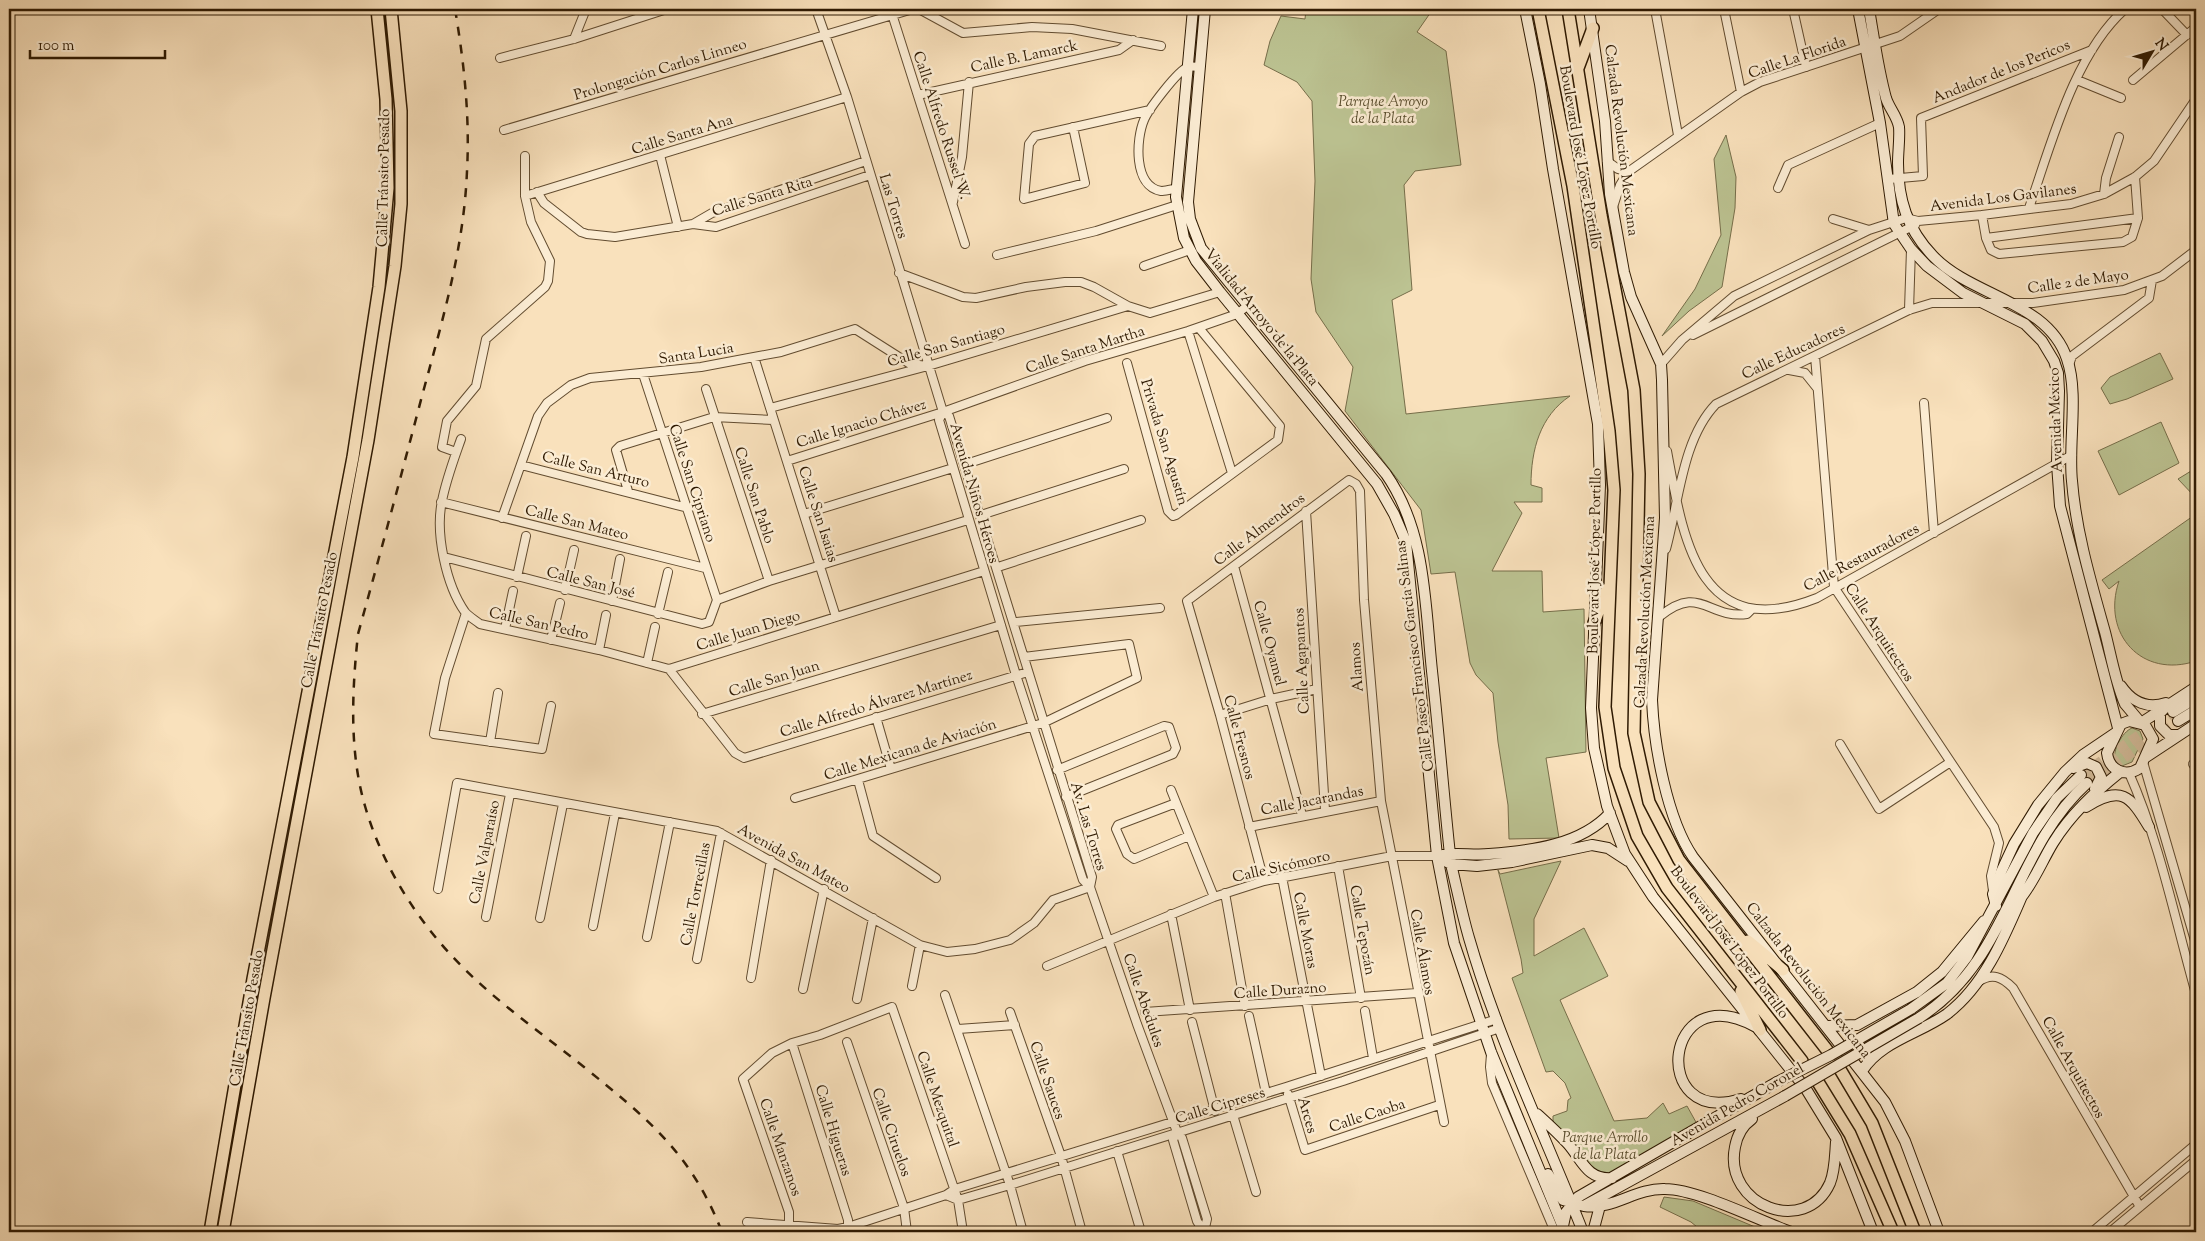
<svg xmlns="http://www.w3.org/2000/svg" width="2205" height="1241" viewBox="0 0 2205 1241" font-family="'Sorts Mill Goudy',serif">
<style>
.green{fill:#bcc392;stroke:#766e4a}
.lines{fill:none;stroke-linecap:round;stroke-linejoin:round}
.secondary-tunnel{stroke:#d1b997;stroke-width:10;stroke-dasharray:10 5;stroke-linecap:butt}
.street-casing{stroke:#624c30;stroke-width:10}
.secondary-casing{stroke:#2f1a02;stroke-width:12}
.primary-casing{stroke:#2f1a02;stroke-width:14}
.street{stroke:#fbecd3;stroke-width:8}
.secondary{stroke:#fbecd3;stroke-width:10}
.primary{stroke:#f9e1bc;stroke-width:11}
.rail{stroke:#2f1a02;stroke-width:2.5;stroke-dasharray:9 9;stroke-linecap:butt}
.secondary-bridge-casing{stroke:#2f1a02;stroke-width:12;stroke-linecap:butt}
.secondary-bridge{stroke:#fbecd3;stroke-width:10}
.labels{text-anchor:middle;stroke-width:5;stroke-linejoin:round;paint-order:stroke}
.street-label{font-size:15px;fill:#2f1a02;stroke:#fbecd3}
.park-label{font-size:15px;font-style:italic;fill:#594d2d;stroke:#fbecd3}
</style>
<rect width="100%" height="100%" fill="#f9e1bc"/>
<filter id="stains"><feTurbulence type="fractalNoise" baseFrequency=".004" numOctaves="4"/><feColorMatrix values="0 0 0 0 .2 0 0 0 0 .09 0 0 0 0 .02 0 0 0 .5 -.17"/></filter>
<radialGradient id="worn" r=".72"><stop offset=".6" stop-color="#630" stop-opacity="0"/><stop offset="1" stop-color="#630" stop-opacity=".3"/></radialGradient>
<path class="green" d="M1306,9H1433L1417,32L1446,51L1461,165L1415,171L1404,185L1412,290L1392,300L1406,414L1570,396C1540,416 1531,450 1531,485L1542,488V502H1514L1522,513L1492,571H1542L1543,612L1584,609L1586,752L1546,758L1559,838L1509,839L1508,805L1498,742L1493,693L1476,675L1470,663L1455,572L1431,574L1421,510L1345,411L1353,367L1316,312L1311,279L1315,181L1312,101L1297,82L1264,65L1270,41L1281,16L1305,19Z
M1726,135L1736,177L1735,208L1722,287L1689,311L1662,336L1695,289L1721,235L1714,159Z
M2160,353L2173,379L2127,399L2110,404L2101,388L2110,377Z
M2161,422L2179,463L2119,495L2098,451Z
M2196,468V498L2178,479Z
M2196,514V661C2142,679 2101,634 2119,581L2109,589L2102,580Z
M2132,728L2140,731L2143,739L2132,762L2122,766L2115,761C2112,751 2122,732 2132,728Z
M1561,861L1534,919V956L1584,928L1608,976L1560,1000L1614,1121L1647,1118L1663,1103L1669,1114L1687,1106L1697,1124L1612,1173H1599L1590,1168L1553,1122V1116L1567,1111L1568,1100L1571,1098L1565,1083L1553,1071L1546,1072L1512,978L1523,973L1521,959L1498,870L1500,874Z
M1664,1197L1693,1201L1767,1232H1703L1691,1222L1660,1207Z"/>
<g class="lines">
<path class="secondary-tunnel" d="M2081,775L2173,712
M2087,783L2178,721"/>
<g class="street-casing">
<path id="street" d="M816,9L847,97L943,412
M919,9L963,33L1032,27L1072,29L1161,46
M1655,9L1678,135
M1724,9L1741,92
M1793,9L1806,67
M2162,9L2187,35
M892,14L965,244
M574,39L586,9
M500,58L574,39L667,9
M2077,80L2121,98
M2133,80L2196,27
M918,95L1119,50L1133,40
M1073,127L1085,183L1024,199L1029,144L1035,136L1150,110
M504,130L913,9
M660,155L678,227
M1607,161L1618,169L1628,172
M1889,179L1923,176L1921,118L2092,50
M1778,188L1788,165L1880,123
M1176,189C1172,189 1165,191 1161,191C1133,186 1136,139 1144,120C1148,110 1178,70 1188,67C1191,66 1197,67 1200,67
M537,192L544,203L581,232L587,234L615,237L693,224L716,227L870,175
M2104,194L2106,178L2119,137
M525,196L847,97
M953,202L962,157L969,82
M1613,207L1620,185L1628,172L1741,92L1760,82L1900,36L1939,9
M2029,208C2051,145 2074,54 2125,9
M1982,215L1986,238L2138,218L2135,177
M1833,219L1869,230
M693,224L712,213L866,161
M1986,238L1991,250L1999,254L2123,242L2132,237L2138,218
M997,255L1096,231L1177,205
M1144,266L1190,250
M899,273L963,297L976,298L1026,287L1065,282H1081L1094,287L1128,306L1150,313L1220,292
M1909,310L1911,249
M1188,331L1232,473
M1693,335L1915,225
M1815,356L1834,587L1994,827L1999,843L1991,876L1993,891
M754,357L836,617
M1127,363L1168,511L1173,516L1176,515L1278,440L1280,426L1199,328
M1661,364L1682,340L1734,296L1869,230L1906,218L1918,221L1982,215L2071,204L2104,194L2135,177L2154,161L2196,99
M2069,365L2072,356L2149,298L2152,280
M1789,370L1805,373L1817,388
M643,374L717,600
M706,389L769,581
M1924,403L1934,533
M770,408L928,366L1128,306
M943,412L939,420L1016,675L1083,880L1090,887L1137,1024L1177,1132L1182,1138L1207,1219L1204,1232
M943,412L949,416L1092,877L1090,887
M461,439C454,459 446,480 442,501C435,533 446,585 465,612C468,616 475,620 480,624L599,650L669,669
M1667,451C1683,538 1698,645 1817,598L2072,455
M456,452L442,447L447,421L476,386L486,339L545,287L548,281L550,261L531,222L525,196V156
M787,461L943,412L1085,361L1188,331L1237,314L1247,306
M966,464L1107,418
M521,465L688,508
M628,491L616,450L620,446L714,417L773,420
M441,502L705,568
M1306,511L1325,810
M804,514L953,468
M981,515L1124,469
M502,518L538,416L547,403L571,385L590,378L701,367L754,357L781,352L855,329L910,364L928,366
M1666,549C1679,502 1682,439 1716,404L1909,310L1932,303H2033L2124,290L2162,276L2196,250
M444,557L702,624L709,622L717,600
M1234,566L1302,815
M998,567L1141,520
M517,577L526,536
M565,590L574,550
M717,600L769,581L968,520
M612,601L620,559
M466,613L445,678L434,734L542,749L551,706
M658,614L668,572
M1659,617C1700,583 1707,619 1747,614L1752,609
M1015,622L1160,608
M505,629L513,591
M551,640L560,603
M599,650L606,615
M647,663L655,627
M669,669L735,753L744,758L1028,672
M669,669L984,571
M702,714L1001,625
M1220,715L1271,699L1317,689
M876,717L891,769
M490,742L498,693
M1840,744L1879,809L1949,763
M2143,762L2196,944
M2193,764L2196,769
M1057,770L1164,726L1169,727L1176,748L1173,754L1066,797
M2129,773C2160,843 2175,920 2196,994
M858,780L873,836L936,878
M1171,790L1214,897
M795,798L1043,723L1137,678L1129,644L1024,657
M1176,803L1118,825L1116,829L1127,854L1134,859L1189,836
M1249,827L1381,801
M1338,866L1361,998
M1282,877L1321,1076
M1264,881L1220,715L1187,601L1349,480L1356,484L1360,491L1364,600L1381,801L1444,1122
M438,889L457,783L717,831L920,945L947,952L975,949L1010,940L1034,923L1053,900L1090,887
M1225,893L1245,1006
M1171,914L1190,1010
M486,917L510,794
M540,918L563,804
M593,926L615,813
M647,937L670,822
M697,959L721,833
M1047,966L1214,897L1264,881L1392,856H1437
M751,978L771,860
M1978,982C1992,972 2002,977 2013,988L2140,1207
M912,986L920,945
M803,989L824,889
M945,995L1010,1185L1023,1232
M857,999L873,918
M1365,1011L1373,1058
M1010,1012L1061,1156L1082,1232
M1145,1012L1417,993
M1249,1016L1266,1093
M1192,1022L1215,1111
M958,1029L1015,1025
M847,1042L904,1208L907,1232
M792,1043L848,1220V1232
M1491,1054L1490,1067L1492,1083L1555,1232
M1288,1094L1305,1150L1439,1105
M1233,1115L1256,1192
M1177,1132L1173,1140L1197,1221L1204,1232
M1117,1151L1141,1232
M946,1195L958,1200L1010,1185L1343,1081L1500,1028
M747,1222L838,1229L848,1227L946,1195L955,1189L1286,1087L1497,1019
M789,1232V1212L743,1079L772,1053L792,1043L820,1035L892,1007L958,1200L963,1232
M2092,1232L2196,1144
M2110,1232L2196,1160
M2194,1232L2196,1230"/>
</g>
<g class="secondary-casing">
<path id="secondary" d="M1193,9L1176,197L1184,238L1196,261L1220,292L1377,484L1394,514L1406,542L1437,856L1454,943L1491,1052L1565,1232
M1205,9L1188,202L1190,219L1201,248L1386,474C1426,531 1425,604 1432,671C1439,735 1444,800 1451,864C1457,889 1462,914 1469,938C1498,1039 1545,1135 1583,1232
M1525,9L1540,84L1553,169L1598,424L1600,485L1591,708L1594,748L1607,806L1625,854L1653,897L1806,1089L1836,1138L1873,1232
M1589,9L1605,121L1610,194L1624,272L1631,297L1661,364L1662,380L1665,518L1652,700C1654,746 1667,819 1693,857L1885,1102L1905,1141L1939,1232
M1858,9L1880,123L1894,224L1911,249L1927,266L1963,293L2025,324L2042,341L2054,361L2058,373L2059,391L2057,464L2060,506L2118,728
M1869,9C1874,38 1878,69 1886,98C1889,108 1897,116 1899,127C1900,138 1898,151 1898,163C1898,199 1907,229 1933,256C1972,297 2048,301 2067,359C2079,393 2068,445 2072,481C2076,532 2091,582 2105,632C2111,655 2115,681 2125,704L2141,723L2196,687
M2121,686C2132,702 2148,709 2166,703
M2165,708L2160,713V726L2169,735H2178
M2173,712L2196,698
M2129,721L2145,725L2153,739L2140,768C2125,778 2109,770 2107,753L2121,724Z
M2178,721L2196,710
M2146,757L2196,724
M2073,768L2087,763L2096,767L2101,777L2095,789
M2086,807C2121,785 2130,795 2149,827
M1443,855C1458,852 1474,856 1489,854C1531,851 1581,845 1610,813
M1447,862L1451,864L1477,866L1512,862L1592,845L1608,848L1628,861
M2019,900C2033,884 2042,861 2053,843C2071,814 2094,793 2120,772
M1996,906L1993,894L2001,872L2014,844L2038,805L2065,772L2083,755L2117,732
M1911,1009L1947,983L1967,957L2033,833L2057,798L2081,775
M1919,1018C2011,959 2011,852 2087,783
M1828,1026L1857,1025L1917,992L1942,972L1984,921
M1862,1071C1881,1041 1919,1034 1947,1014C1984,986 2004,938 2022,896
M1741,1099C1648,1128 1663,974 1756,1027
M1537,1114C1548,1124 1558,1133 1568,1144C1582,1160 1587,1180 1612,1178
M1752,1119C1742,1126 1737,1136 1735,1147C1723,1206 1806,1237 1830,1183C1835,1171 1835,1155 1836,1142
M1548,1174L1563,1200L1584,1206L1785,1096
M1584,1206C1614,1210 1635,1188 1665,1189C1697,1189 1758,1220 1791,1232
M1563,1226L1566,1212L1578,1197L1777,1082
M1593,1232L1601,1202"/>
</g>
<g class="primary-casing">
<path id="primary" d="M1538,9L1573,186L1609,431L1614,490L1605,707L1614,768L1637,836L1667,888L1802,1061
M1568,9L1601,215L1634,390L1639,474L1634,733L1649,802L1679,860L1827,1050
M1578,68L1593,28
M1594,623L1607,589
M1748,941L1783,970
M1741,991L1760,1030
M1841,1071L1872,1123L1915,1232
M1818,1082L1850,1134L1893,1232
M210,1232L253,979L353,457L379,287L388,188L386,99L377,9
M223,1232L264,998L368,440L395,266L401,204V111L391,9"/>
</g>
<use href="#street" class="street"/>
<use href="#secondary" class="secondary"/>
<use href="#primary" class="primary"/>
<path class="rail" d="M455,9C464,62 470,117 467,171C464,248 442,322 422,396C401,476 380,555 358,634C352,691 349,751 365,806C384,872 425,933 475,979C509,1011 548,1038 584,1067C648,1119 691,1153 722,1232"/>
<g class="secondary-bridge-casing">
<path id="secondary-bridge" d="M1777,1082L1831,1055L1911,1009
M1785,1096L1919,1018"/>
</g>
<use href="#secondary-bridge" class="secondary-bridge"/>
</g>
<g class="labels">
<g class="street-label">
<text transform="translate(1024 56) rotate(-12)" y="5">Calle B. Lamarck</text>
<text transform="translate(1797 57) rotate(-19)" y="5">Calle La Florida</text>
<text transform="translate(660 69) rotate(-17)" y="5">Prolongación Carlos Linneo</text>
<text transform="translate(2001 71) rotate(-22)" y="5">Andador de los Pericos</text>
<text transform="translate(942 125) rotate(72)" y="5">Calle Alfredo Russel W.</text>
<text transform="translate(682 134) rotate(-17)" y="5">Calle Santa Ana</text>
<text transform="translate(1622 140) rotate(83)" y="5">Calzada Revolución Mexicana</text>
<text transform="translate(1581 157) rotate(80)" y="5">Boulevard José López Portillo</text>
<text transform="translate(383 178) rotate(-89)" y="5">Calle Tránsito Pesado</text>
<text transform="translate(762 196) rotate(-17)" y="5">Calle Santa Rita</text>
<text transform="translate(2003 197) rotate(-7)" y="5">Avenida Los Gavilanes</text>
<text transform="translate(894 206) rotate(73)" y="5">Las Torres</text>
<text transform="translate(2078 281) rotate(-8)" y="5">Calle 2 de Mayo</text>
<text transform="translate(1262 317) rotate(51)" y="5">Vialidad Arroyo de la Plata</text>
<text transform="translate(946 345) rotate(-16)" y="5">Calle San Santiago</text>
<text transform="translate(1085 349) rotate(-18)" y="5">Calle Santa Martha</text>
<text transform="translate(1793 351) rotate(-25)" y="5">Calle Educadores</text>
<text transform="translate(696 353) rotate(-9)" y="5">Santa Lucia</text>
<text transform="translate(2055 420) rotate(-92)" y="5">Avenida México</text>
<text transform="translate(861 423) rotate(-17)" y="5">Calle Ignacio Chávez</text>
<text transform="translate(1165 442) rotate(73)" y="5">Privada San Agustín</text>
<text transform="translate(596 469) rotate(14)" y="5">Calle San Arturo</text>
<text transform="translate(693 483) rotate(72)" y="5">Calle San Cipriano</text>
<text transform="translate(975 493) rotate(74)" y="5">Avenida Niños Héroes</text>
<text transform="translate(755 495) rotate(72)" y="5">Calle San Pablo</text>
<text transform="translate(819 514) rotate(72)" y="5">Calle San Isaias</text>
<text transform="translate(577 522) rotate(14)" y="5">Calle San Mateo</text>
<text transform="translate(1259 529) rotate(-37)" y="5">Calle Almendros</text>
<text transform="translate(1861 557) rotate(-28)" y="5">Calle Restauradores</text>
<text transform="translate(1594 561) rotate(-89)" y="5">Boulevard José López Portillo</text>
<text transform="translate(591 582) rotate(14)" y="5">Calle San José</text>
<text transform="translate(1644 612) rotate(-87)" y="5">Calzada Revolución Mexicana</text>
<text transform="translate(319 620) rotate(-79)" y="5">Calle Tránsito Pesado</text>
<text transform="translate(539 623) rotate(13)" y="5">Calle San Pedro</text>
<text transform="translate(748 630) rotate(-17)" y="5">Calle Juan Diego</text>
<text transform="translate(1880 632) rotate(57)" y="5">Calle Arquitectos</text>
<text transform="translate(1270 643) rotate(75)" y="5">Calle Oyamel</text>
<text transform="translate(1414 656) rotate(-97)" y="5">Calle Paseo Francisco García Salinas</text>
<text transform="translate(1301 661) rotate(-93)" y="5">Calle Agapantos</text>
<text transform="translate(1356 667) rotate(-94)" y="5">Alamos</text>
<text transform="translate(774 678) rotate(-17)" y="5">Calle San Juan</text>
<text transform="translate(876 703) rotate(-17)" y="5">Calle Alfredo Álvarez Martínez</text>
<text transform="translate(1240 737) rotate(75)" y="5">Calle Fresnos</text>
<text transform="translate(910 749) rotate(-17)" y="5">Calle Mexicana de Aviación</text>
<text transform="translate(1312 800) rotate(-11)" y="5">Calle Jacarandas</text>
<text transform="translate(1089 826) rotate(73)" y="5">Av. Las Torres</text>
<text transform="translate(484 852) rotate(-79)" y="5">Calle Valparaíso</text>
<text transform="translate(794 858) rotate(29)" y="5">Avenida San Mateo</text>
<text transform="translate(1281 866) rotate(-13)" y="5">Calle Sicómoro</text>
<text transform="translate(695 894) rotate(-79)" y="5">Calle Torrecillas</text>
<text transform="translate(1306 930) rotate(79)" y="5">Calle Moras</text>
<text transform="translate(1363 930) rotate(80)" y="5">Calle Tepozán</text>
<text transform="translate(1730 942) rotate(53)" y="5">Boulevard José López Portillo</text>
<text transform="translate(1423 952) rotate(80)" y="5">Calle Álamos</text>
<text transform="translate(1809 980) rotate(52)" y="5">Calzada Revolución Mexicana</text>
<text transform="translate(1280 990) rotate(-4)" y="5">Calle Durazno</text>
<text transform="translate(1144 1000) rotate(71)" y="5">Calle Abedules</text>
<text transform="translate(246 1018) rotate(-80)" y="5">Calle Tránsito Pesado</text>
<text transform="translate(2074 1067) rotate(61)" y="5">Calle Arquitectos</text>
<text transform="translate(1048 1080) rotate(71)" y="5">Calle Sauces</text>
<text transform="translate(938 1099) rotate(71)" y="5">Calle Mezquital</text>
<text transform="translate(1737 1104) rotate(-30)" y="5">Avenida Pedro Coronel</text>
<text transform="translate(1220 1105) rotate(-17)" y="5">Calle Cipreses</text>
<text transform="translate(1308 1115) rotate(74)" y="5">Arces</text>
<text transform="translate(1367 1115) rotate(-18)" y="5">Calle Caoba</text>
<text transform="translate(834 1130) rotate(73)" y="5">Calle Higueras</text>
<text transform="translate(892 1132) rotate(71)" y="5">Calle Ciruelos</text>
<text transform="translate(781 1147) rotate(71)" y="5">Calle Manzanos</text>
</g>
<g class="park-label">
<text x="1383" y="106">Parrque Arroyo<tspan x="1383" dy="17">de la Plata</tspan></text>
<text x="1605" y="1142">Parque Arrollo<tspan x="1605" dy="17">de la Plata</tspan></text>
</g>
</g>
<rect width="2205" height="1241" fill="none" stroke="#f9e1bc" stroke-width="30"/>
<rect x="10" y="10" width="2185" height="1221" fill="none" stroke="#2f1a02" stroke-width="2.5"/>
<rect x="15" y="15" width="2175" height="1211" fill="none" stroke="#2f1a02"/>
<g transform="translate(2152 52) rotate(52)" stroke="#fbecd3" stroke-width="4" paint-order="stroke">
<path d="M0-4L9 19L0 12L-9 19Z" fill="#2f1a02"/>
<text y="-8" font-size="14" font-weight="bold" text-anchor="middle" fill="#2f1a02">N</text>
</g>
<path d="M30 50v8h135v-8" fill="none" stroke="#2f1a02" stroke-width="2.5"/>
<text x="38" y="50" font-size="15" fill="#2f1a02" stroke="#fbecd3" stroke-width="4" paint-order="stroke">100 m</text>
<rect width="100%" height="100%" filter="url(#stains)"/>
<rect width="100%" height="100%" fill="url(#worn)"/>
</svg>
